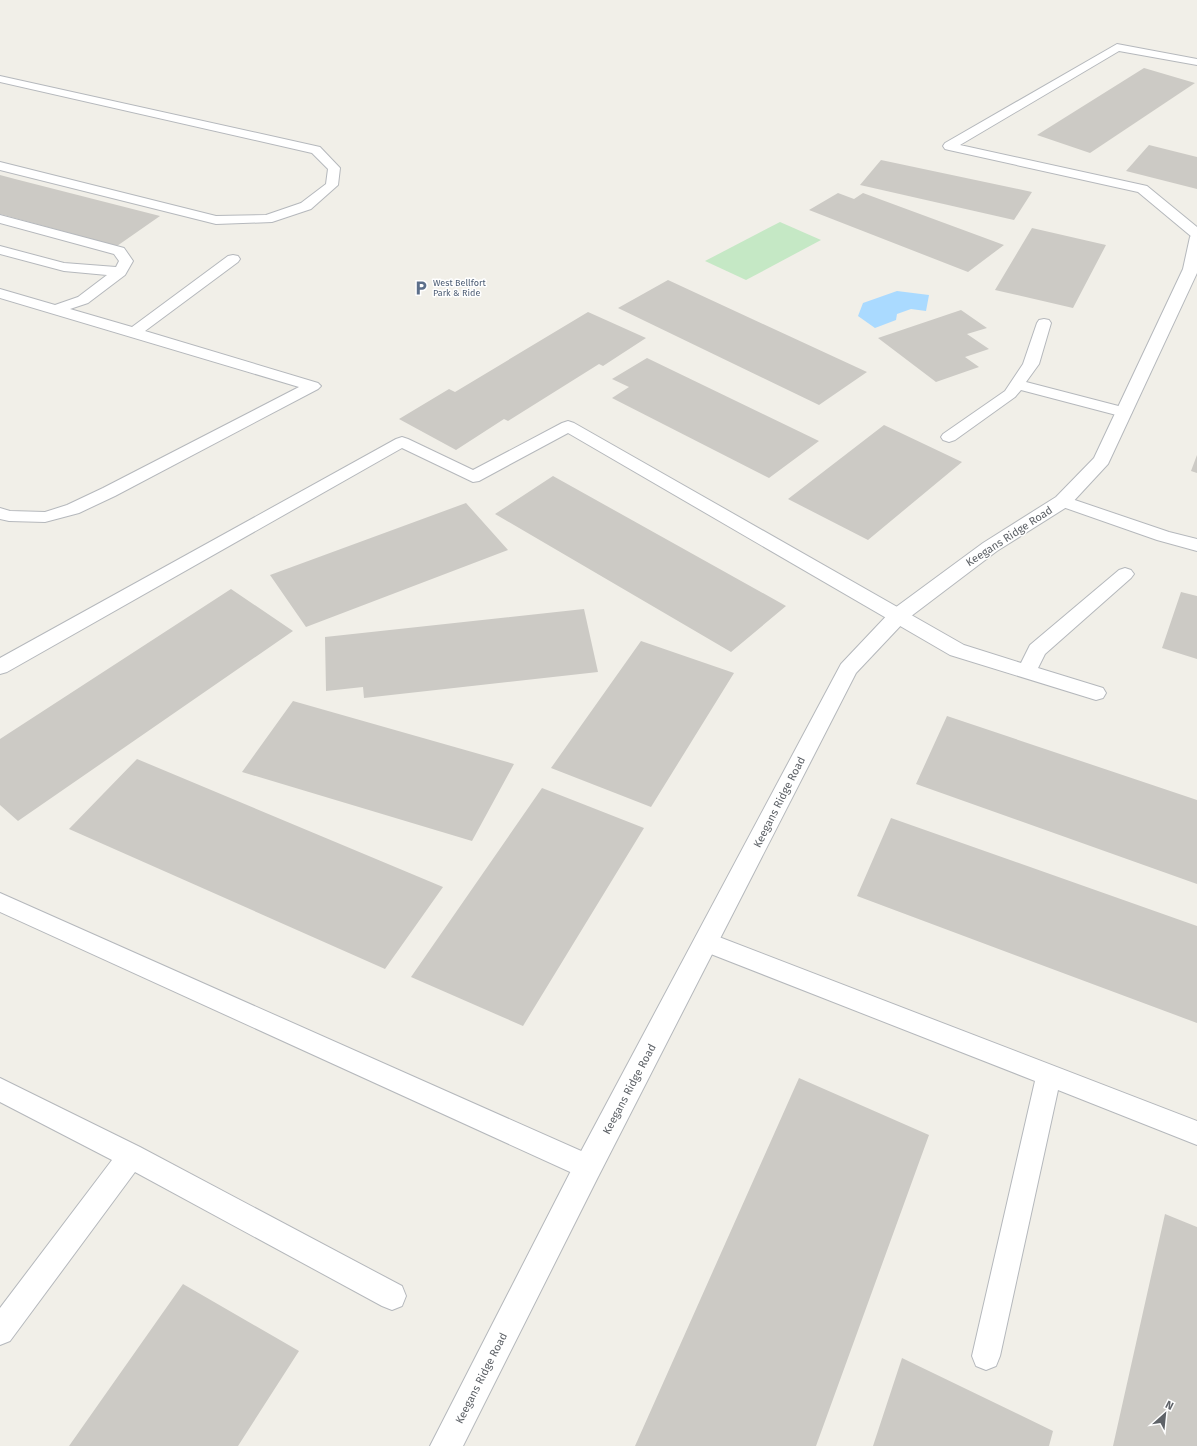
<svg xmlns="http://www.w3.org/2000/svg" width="1197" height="1446" viewBox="0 0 1197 1446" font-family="'Fira Sans',sans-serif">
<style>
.green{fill:#c5e8c5}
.water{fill:#aadaff}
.building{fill:#cccac5}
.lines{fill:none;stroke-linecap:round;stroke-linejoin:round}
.service-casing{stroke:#b5b8bc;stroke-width:2}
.minor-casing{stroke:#b5b8bc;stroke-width:2}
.service{fill:#fff;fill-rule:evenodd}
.minor{fill:#fff;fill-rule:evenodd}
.labels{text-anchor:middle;stroke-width:3;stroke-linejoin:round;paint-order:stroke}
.far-service-label{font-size:9px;fill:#4e5e75;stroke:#fff;text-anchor:start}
.street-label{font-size:11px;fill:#5f6368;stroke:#fff}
</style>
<rect width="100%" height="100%" fill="#f1efe8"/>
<path class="green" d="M780,222L821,240L746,280L705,261Z"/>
<path class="water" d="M897,291L929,295L926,311L911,309L897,314L896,320L875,328L858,316L863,303Z"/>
<path class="building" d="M1144,68L1195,83L1090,153L1037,135Z
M1149,145L1197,157V189L1126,171Z
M881,160L1032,192L1014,220L860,185Z
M0,175L15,179L160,216L117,246L0,214Z
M838,193L854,199L863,193L1004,245L968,272L809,210Z
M1032,228L1106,245L1073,308L995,290Z
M668,280L867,372L819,405L618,308Z
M961,310L987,328L967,334L989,349L965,357L979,367L936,382L878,338Z
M588,312L646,338L603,366L599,364L508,421L504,419L456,450L399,419L449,389L455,392Z
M647,358L819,441L769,478L612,398L629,387L612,379Z
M884,425L962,462L868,540L788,499Z
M1197,455V473L1191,471Z
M553,476L786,606L731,652L495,514Z
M466,503L508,550L306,627L270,575Z
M231,589L293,631L18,821L0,805V739Z
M1181,592L1197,596V659L1162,648Z
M584,609L598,672L364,698L363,687L326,691L325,637Z
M641,641L734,673L651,807L551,768Z
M293,701L514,764L472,841L242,772Z
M947,716L1197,800V884L916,784Z
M137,759L443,887L385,969L69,829Z
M542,788L644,828L523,1026L411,977Z
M891,818L1197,926V1023L857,896Z
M799,1078L929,1135L816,1446H635Z
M1165,1214L1197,1227V1446H1113Z
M183,1284L299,1351L238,1446H69Z
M902,1358L1053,1431L1049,1446H873Z"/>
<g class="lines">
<g class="service-casing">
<path id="service" d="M1117,44L1197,59V65L1119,51L960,145L1147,186L1197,227V238L1192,237L1138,192L949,150L945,149L943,146L945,143Z
M0,76L320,147L340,168L338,185L311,209L272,222L216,224L0,170V162L216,216L266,215L301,203L326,184L328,169L312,153L0,82Z
M0,215L124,248L133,261L125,275L88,303L70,309L132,327L228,256L233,255L238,256L240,259L238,262L145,331L318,383L321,386L318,389L115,496L79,513L45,522L9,521L0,519V508L10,511L45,512L67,505L103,488L299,387L0,298V289L55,305L78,297L107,275L64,271L0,254V246L64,263L116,267L119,261L114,254L0,223Z
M1044,319L1049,320L1051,323L1039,364L1026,382L1130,409L1132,412L1130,415L1124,417L1021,390L1015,397L955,440L949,442L943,440L941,437L943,434L1005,391L1023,364L1037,323L1039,320Z
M568,421L574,423L964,645L1021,663L1030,645L1119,570L1125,568L1131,570L1134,574L1131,578L1045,654L1038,668L1103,688L1106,693L1103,698L1096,700L950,655L568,433L479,481L473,482L402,448L7,672L0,674V658L396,439L402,437L408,439L473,470L562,423Z
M1063,496L1169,532L1197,539V551L1157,540L1057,505L1055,501L1057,497Z
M0,893L597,1158L601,1167L597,1176L588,1179L579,1176L0,912Z
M706,932L1197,1121V1145L1058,1090L1000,1356L996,1366L986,1370L976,1366L972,1356L1035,1081L698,949L695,942L698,935Z
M0,1078L140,1147L402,1286L406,1296L402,1306L392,1310L382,1306L135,1172L10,1341L0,1345V1308L112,1160L0,1102Z"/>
</g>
<g class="minor-casing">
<path id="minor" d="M1197,233V273L1108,464L1070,505L997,551L906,620L856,673L598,1177L463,1446H430L578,1157L841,664L892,610L983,543L1056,497L1094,458L1183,269L1190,237L1192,234Z"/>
</g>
<use href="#service" class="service"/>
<use href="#minor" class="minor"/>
</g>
<defs>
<g id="parking-bare" transform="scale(1.2)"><path d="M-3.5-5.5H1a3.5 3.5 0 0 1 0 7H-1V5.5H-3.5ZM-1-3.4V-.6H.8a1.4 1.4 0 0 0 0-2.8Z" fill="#5c6f8a" stroke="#fff" stroke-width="2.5" paint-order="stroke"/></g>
</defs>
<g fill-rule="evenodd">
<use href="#parking-bare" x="421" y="288"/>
</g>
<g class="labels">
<g class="far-service-label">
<text x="433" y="286">West Bellfort<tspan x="433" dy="10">Park &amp; Ride</tspan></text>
</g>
<g class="street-label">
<text transform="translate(1009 536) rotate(-33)" y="4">Keegans Ridge Road</text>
<text transform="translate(779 802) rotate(-63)" y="4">Keegans Ridge Road</text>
<text transform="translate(629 1089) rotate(-62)" y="4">Keegans Ridge Road</text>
<text transform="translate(481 1378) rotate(-63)" y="4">Keegans Ridge Road</text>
</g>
</g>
<g transform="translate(1165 1414) rotate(27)" stroke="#ffffff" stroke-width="3" paint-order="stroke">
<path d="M0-3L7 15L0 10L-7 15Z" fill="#5f6368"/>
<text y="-6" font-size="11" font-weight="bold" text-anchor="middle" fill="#5f6368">N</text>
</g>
</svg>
